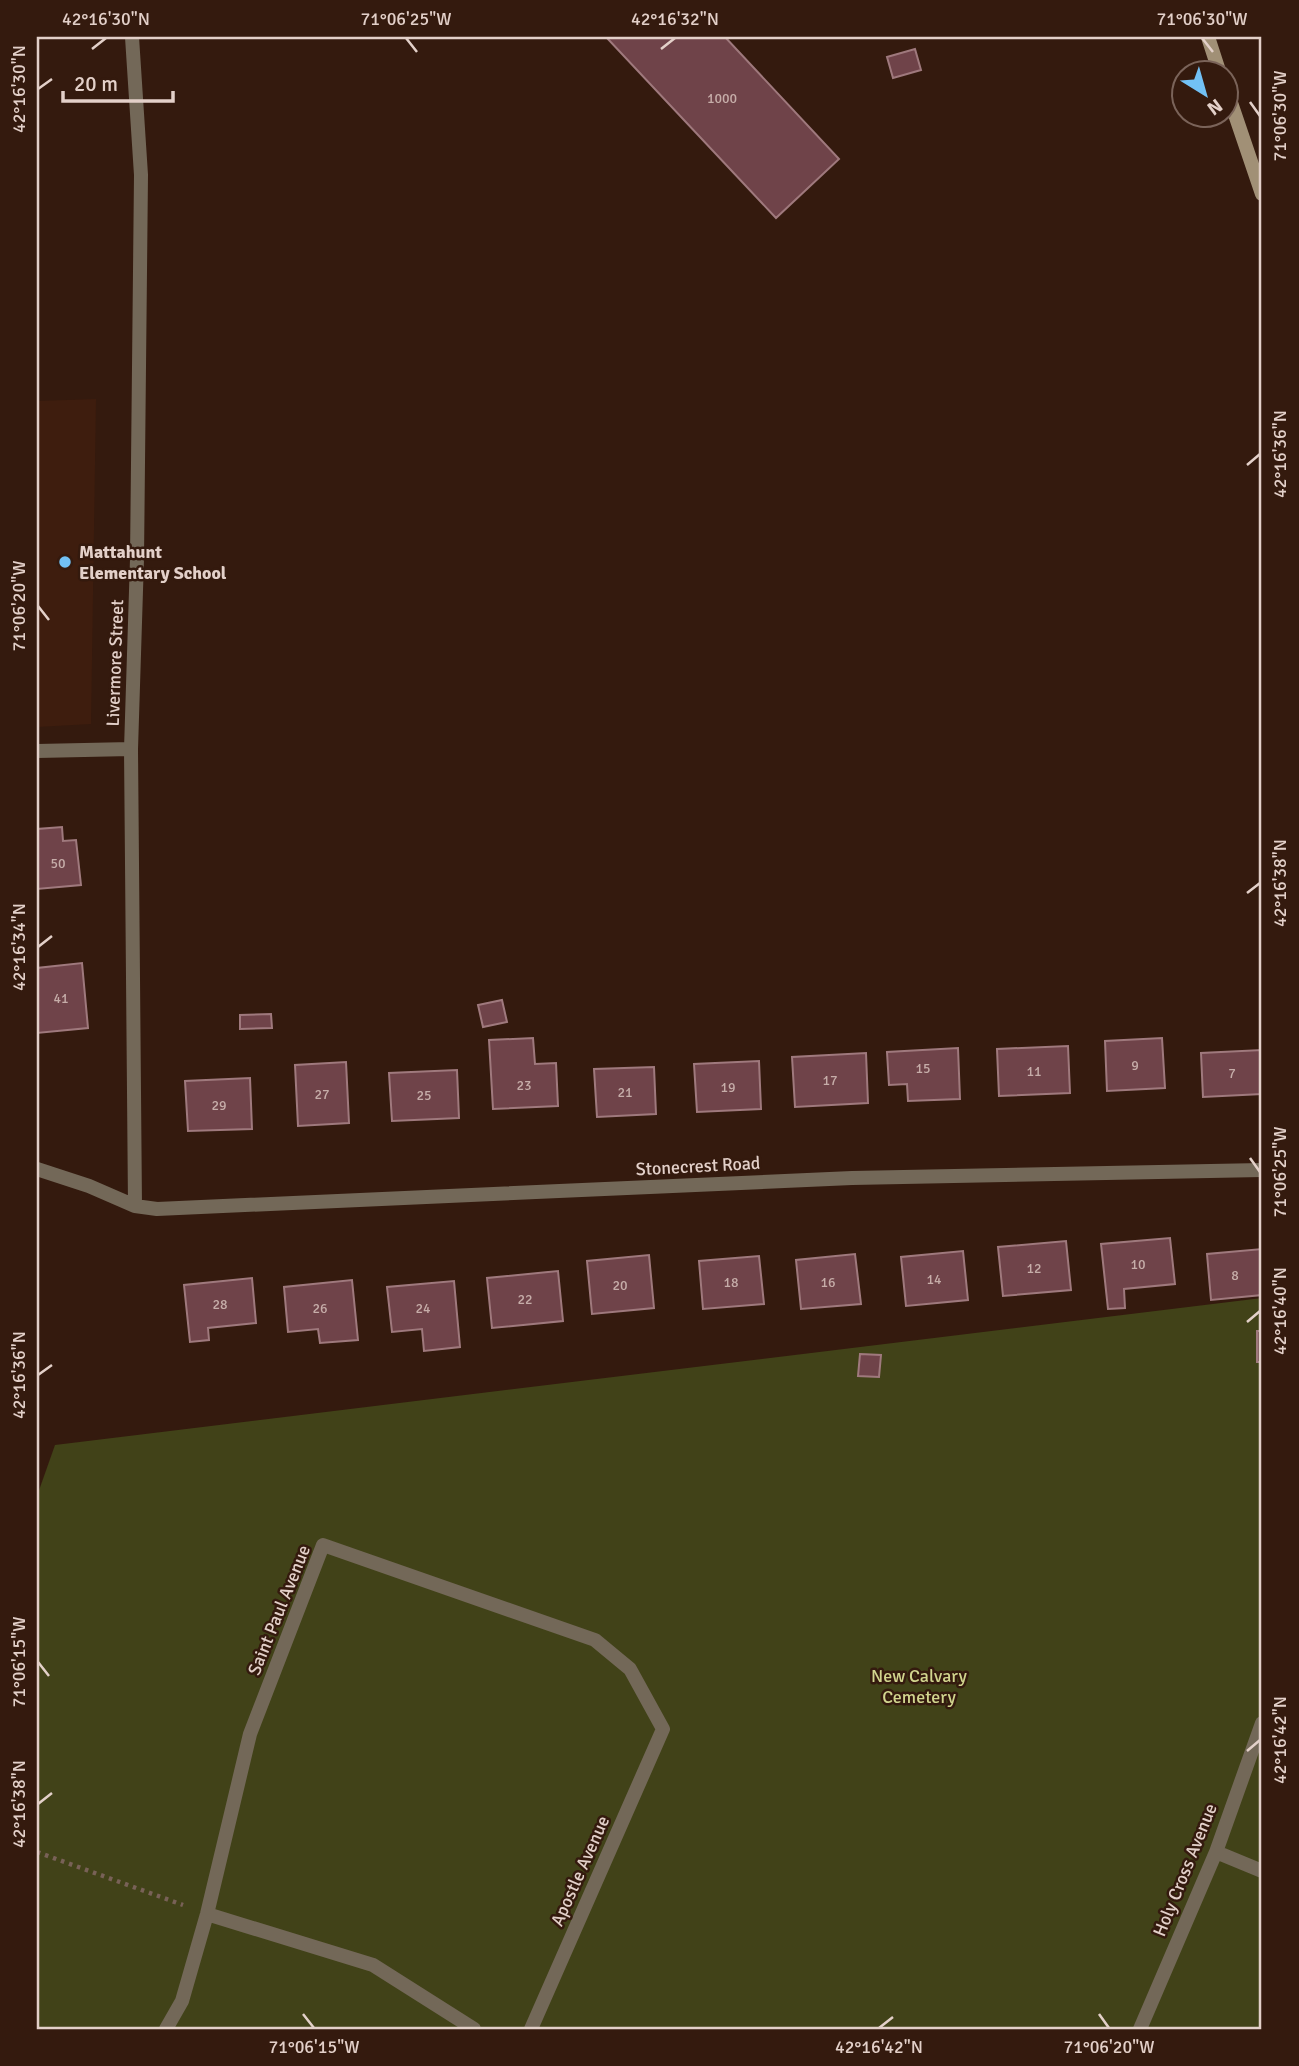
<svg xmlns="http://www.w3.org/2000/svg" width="1299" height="2066" viewBox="0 0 1299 2066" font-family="Signika,sans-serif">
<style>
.built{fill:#3e1d0e}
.green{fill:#414218}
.building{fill:#6f4349;stroke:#9f797d;stroke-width:2}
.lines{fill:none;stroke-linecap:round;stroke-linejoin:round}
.path{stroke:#786157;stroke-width:4.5;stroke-dasharray:3.5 5;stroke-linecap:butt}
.lane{stroke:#736858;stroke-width:14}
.street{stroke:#736858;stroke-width:14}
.secondary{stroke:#a19076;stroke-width:14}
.ticks{fill:none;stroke:#e3d0c9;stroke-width:2.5}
.poi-dot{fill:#72c1f5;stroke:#341a0e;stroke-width:2.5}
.labels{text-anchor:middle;stroke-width:5;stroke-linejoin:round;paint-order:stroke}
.number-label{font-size:14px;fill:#c6ada9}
.poi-label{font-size:18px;font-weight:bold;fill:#e3d0c9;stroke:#341a0e;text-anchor:start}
.street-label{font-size:18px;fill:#e3d0c9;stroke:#341a0e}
.park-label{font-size:18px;fill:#d1d58e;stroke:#341a0e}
.neatline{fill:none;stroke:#e3d0c9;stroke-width:2.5}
.ticks-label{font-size:18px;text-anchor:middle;fill:#e3d0c9}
</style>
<rect width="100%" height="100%" fill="#341a0e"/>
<path class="built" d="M96,399L91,724L37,727V401Z"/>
<path class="green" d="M1262,1298V2029H37V1496L55,1445Z"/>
<path class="building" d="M606,37H725L839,159L776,218Z
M915,49L921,70L893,78L887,57Z
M62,827L63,841L76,840L81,885L37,889V829Z
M82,963L88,1028L37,1033V968Z
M502,1000L507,1022L483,1027L478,1005Z
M271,1014L272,1028L240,1029V1015Z
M533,1038L535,1064L556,1063L558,1106L493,1109L489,1040Z
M1162,1038L1165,1088L1107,1091L1105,1041Z
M1068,1046L1070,1093L999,1096L997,1049Z
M958,1048L960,1099L908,1101L907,1084L889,1085L887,1052Z
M1262,1050V1094L1203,1097L1201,1053Z
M866,1053L868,1103L795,1107L792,1057Z
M759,1061L761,1109L697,1112L694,1064Z
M346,1062L349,1123L298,1126L295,1065Z
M654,1067L656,1114L597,1117L594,1069Z
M457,1070L459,1118L392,1121L389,1073Z
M250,1078L252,1129L188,1131L185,1081Z
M1170,1238L1175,1284L1124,1289L1125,1308L1108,1309L1101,1244Z
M1066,1241L1071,1290L1003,1296L998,1247Z
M1262,1249V1295L1211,1300L1207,1254Z
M963,1251L968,1300L906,1306L901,1257Z
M855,1254L861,1304L801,1309L796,1260Z
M649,1255L654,1308L592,1314L587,1261Z
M759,1256L764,1304L703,1309L699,1261Z
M558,1271L563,1321L492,1328L487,1278Z
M252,1278L256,1323L208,1328L209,1340L190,1342L184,1285Z
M352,1280L358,1340L320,1343L318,1329L288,1332L284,1287Z
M454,1281L460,1347L424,1351L422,1329L392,1332L387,1287Z
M1257,1331H1262V1362H1257Z
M860,1354L881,1355L879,1377L858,1376Z"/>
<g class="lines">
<path class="path" d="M37,1852L183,1905"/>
<path class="lane" d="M1216,1852L1262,1871
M207,1914L373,1965L474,2029
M166,2029L182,2001L207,1914L250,1734L323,1545L595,1640L630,1669L663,1729L531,2029
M1140,2029L1216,1852L1262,1723"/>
<path class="street" d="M132,37L141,175L137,559L131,749L135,1206
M37,751L131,749
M37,1169L89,1186L135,1206L157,1209L852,1178L1262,1170"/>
<path class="secondary" d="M1208,37L1220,74
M1226,88L1262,194"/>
</g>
<path class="ticks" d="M406,38L417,52M1202,38L1213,52M92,49L106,38M661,49L675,38M38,89L52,79M1250,102L1260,116M1247,465L1260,454M38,606L49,620M1247,893L1260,883M38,947L52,936M1250,1158L1260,1172M1247,1322L1260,1311M38,1375L52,1365M38,1662L49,1676M1247,1751L1260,1740M38,1804L52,1793M303,2014L314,2028M1099,2014L1109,2028M879,2028L893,2017"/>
<circle class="poi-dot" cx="65" cy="562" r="7"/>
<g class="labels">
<g class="number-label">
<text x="722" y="103">1000</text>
<text x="58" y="868">50</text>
<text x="61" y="1003">41</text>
<text x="1135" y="1070">9</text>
<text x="923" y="1073">15</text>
<text x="1034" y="1076">11</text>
<text x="1232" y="1078">7</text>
<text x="830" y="1085">17</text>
<text x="524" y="1090">23</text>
<text x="728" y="1092">19</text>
<text x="625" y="1097">21</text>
<text x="322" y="1099">27</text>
<text x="424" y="1100">25</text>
<text x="219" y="1110">29</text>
<text x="1138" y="1269">10</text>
<text x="1034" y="1273">12</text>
<text x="1235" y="1280">8</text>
<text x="934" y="1284">14</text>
<text x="731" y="1287">18</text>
<text x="828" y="1287">16</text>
<text x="620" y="1290">20</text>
<text x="525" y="1304">22</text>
<text x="220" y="1309">28</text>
<text x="320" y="1313">26</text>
<text x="423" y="1313">24</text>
</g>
<g class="poi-label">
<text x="79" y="558">Mattahunt<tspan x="79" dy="21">Elementary School</tspan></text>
</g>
<g class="street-label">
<text transform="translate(115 663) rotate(-88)" y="6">Livermore Street</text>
<text transform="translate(698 1166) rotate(-3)" y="6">Stonecrest Road</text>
<text transform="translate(279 1610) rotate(-68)" y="6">Saint Paul Avenue</text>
<text transform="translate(1185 1870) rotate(-68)" y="6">Holy Cross Avenue</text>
<text transform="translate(580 1871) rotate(-66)" y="6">Apostle Avenue</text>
</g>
<g class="park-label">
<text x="919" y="1682">New Calvary<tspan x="919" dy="21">Cemetery</tspan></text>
</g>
</g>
<rect width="1299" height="2066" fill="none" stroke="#341a0e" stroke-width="77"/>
<g transform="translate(1205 94) rotate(143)"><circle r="33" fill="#341a0e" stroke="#7a6359" stroke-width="2"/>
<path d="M0-5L12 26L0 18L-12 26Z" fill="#72c1f5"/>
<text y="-10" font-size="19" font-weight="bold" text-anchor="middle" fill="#e3d0c9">N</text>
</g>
<path d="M63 91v10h110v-10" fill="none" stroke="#e3d0c9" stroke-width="3.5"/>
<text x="74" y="91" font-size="21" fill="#e3d0c9" stroke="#341a0e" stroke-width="5" paint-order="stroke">20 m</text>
<rect x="38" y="38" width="1222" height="1990" class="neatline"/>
<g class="ticks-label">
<text x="106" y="25">42°16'30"N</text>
<text x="406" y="25">71°06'25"W</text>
<text x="675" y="25">42°16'32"N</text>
<text x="1202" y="25">71°06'30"W</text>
<text transform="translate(19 89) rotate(-90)" y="6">42°16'30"N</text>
<text transform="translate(1280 116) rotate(-90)" y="6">71°06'30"W</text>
<text transform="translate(1280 454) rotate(-90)" y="6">42°16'36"N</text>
<text transform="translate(19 606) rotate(-90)" y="6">71°06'20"W</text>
<text transform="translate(1280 883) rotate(-90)" y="6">42°16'38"N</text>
<text transform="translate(19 947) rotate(-90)" y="6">42°16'34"N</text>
<text transform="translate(1280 1172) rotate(-90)" y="6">71°06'25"W</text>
<text transform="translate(1280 1311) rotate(-90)" y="6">42°16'40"N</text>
<text transform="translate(19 1375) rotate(-90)" y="6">42°16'36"N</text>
<text transform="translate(19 1662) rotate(-90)" y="6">71°06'15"W</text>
<text transform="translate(1280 1740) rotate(-90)" y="6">42°16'42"N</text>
<text transform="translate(19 1804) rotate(-90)" y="6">42°16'38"N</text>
<text x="314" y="2053">71°06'15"W</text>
<text x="879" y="2053">42°16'42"N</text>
<text x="1109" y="2053">71°06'20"W</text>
</g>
</svg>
